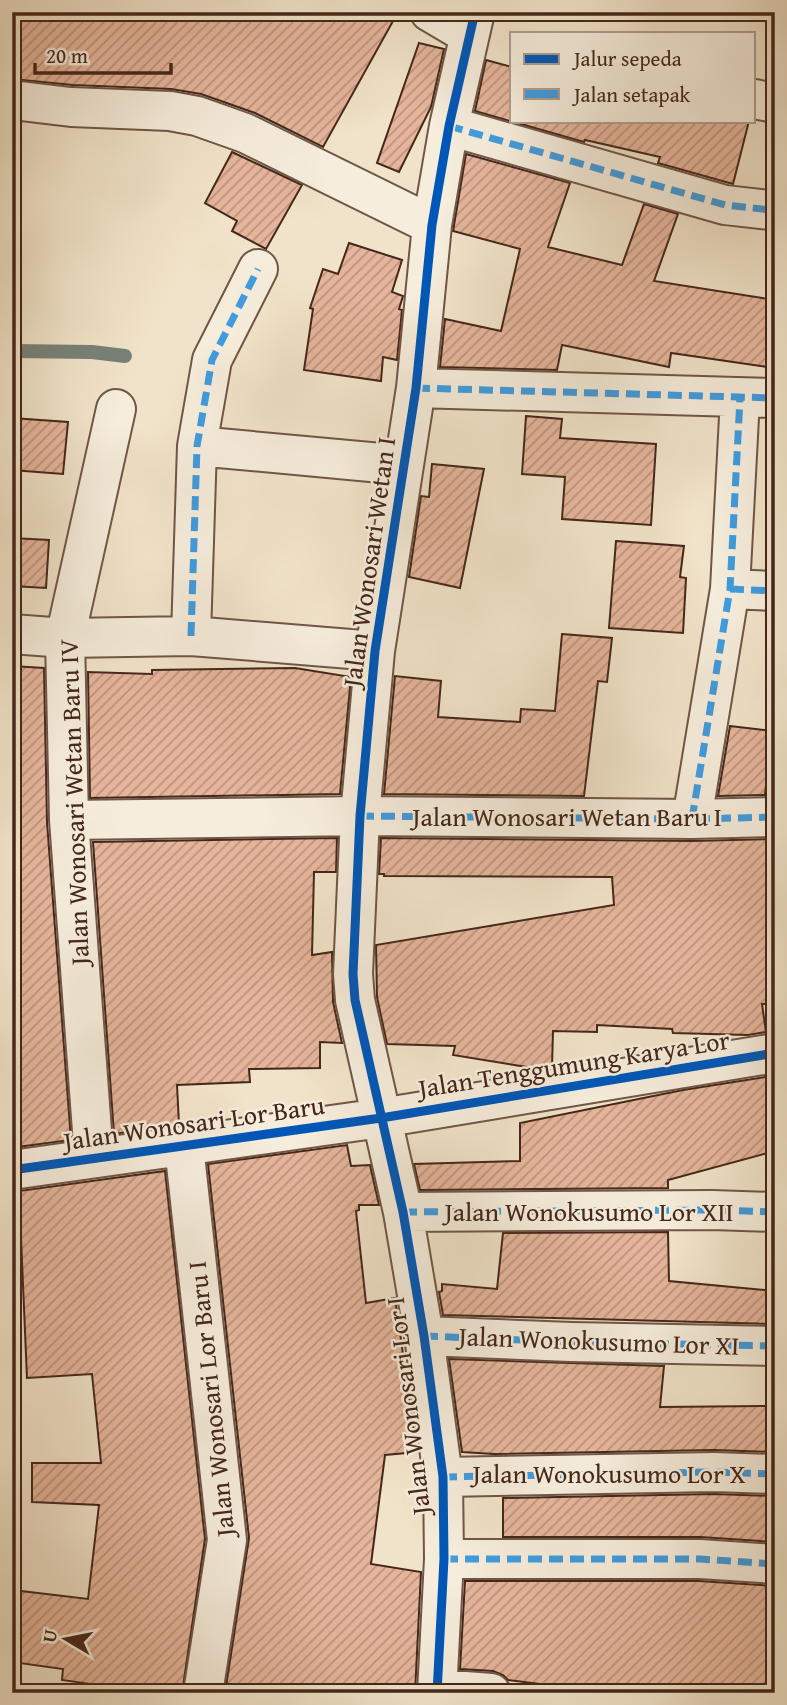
<svg xmlns="http://www.w3.org/2000/svg" width="787" height="1705" viewBox="0 0 787 1705" font-family="'Gentium Book Plus',serif">
<style>
.lines{fill:none;stroke-linecap:round;stroke-linejoin:round}
.stream{stroke:#788279;stroke-width:14}
.building{fill:url(#building-hatch);stroke:#44271a;stroke-width:2}
.minor-casing{stroke:#6f5646;stroke-width:42}
.minor{stroke:#f6eddc;stroke-width:38}
.quiet{stroke:#409cdf;stroke-width:7;stroke-dasharray:14 7;stroke-linecap:butt}
.cycleway-casing{stroke:#f6eddc;stroke-width:13}
.cycleway{stroke:#0057b8;stroke-width:9}
.labels{text-anchor:middle;stroke-width:5;stroke-linejoin:round;paint-order:stroke}
.street-label{font-size:26px;fill:#44271a;stroke:#f6eddc}
</style>
<defs>
<pattern id="building-hatch" width="6" height="6" patternUnits="userSpaceOnUse" patternTransform="scale(1.75)"><rect width="6" height="6" fill="#e6b59b"/><path d="M-1 1l2-2M0 6l6-6M5 7l2-2" fill="none" stroke="#bc937e"/></pattern>
</defs>
<rect width="100%" height="100%" fill="#f1e3c9"/>
<filter id="stains"><feTurbulence type="fractalNoise" baseFrequency=".00286" numOctaves="4"/><feColorMatrix values="0 0 0 0 .2 0 0 0 0 .09 0 0 0 0 .02 0 0 0 .5 -.17"/></filter>
<radialGradient id="worn" r=".72"><stop offset=".6" stop-color="#630" stop-opacity="0"/><stop offset="1" stop-color="#630" stop-opacity=".3"/></radialGradient>
<g class="lines">
<path class="stream" d="M12,351L92,352L125,356"/>
</g>
<path class="building" d="M12,12H398L323,147L255,113L201,94L171,89L73,85L12,79Z
M419,43L444,49L431,107L399,172L377,163Z
M486,60L512,67V121H749L733,184L658,163L660,157L585,140L584,142L475,111Z
M232,152L302,185L266,249L232,231L237,221L205,203Z
M466,154L570,183L548,247L622,265L644,204L678,214L654,281L775,300V368L671,353L669,367L562,345L557,370L440,367L445,319L501,331L520,249L453,231Z
M349,243L402,260L392,292L403,296L399,309L402,310L397,360L383,357L381,381L304,370L313,309L310,308L323,269L338,274Z
M526,416L562,419L560,438L656,444L651,525L562,519L565,477L522,474Z
M12,418L68,422L63,474L12,470Z
M432,464L484,469L460,588L409,577L421,496L429,497Z
M12,538L49,540L46,588L12,586Z
M616,541L684,546L680,577L686,578L683,633L609,628Z
M562,634L612,638L607,682L598,681L584,796L384,794L395,676L441,681L438,717L520,722L521,709L555,711Z
M12,666L44,668L47,822L71,1140L17,1147L16,1128H12Z
M295,668L351,677L340,794L90,798L88,672L152,674V670Z
M730,726L772,731L765,795L718,796Z
M337,838L336,872H314L312,955L332,952L333,1002L342,1043L320,1042V1068L249,1069L250,1082L177,1085L179,1124L114,1134L93,842Z
M381,838L692,841L775,839V1004H762L766,1032L748,1035L673,1033L672,1029L597,1025V1032L553,1031L552,1067H527L453,1055L455,1046L387,1044L377,997L376,945L614,905L612,877L384,876V874H379Z
M772,1076L775,1093V1151L668,1180V1188L420,1190L414,1164L520,1161V1123L683,1090Z
M347,1145L351,1166L370,1165L379,1205H359V1210L356,1211L366,1303L395,1298L417,1452L385,1455L371,1564L421,1572L415,1693H225L249,1538L208,1164Z
M165,1171L205,1539L182,1693H124L125,1689L62,1680L63,1669L12,1662V1590L88,1599L99,1505L32,1502V1463H101L92,1374L27,1378L19,1191Z
M668,1232L669,1281L774,1291V1324L443,1315L439,1292L442,1291V1284L497,1289L503,1233Z
M449,1359L664,1366L660,1407L775,1406V1452L714,1450L494,1454L462,1452Z
M714,1494L775,1496V1542L700,1537H503V1498Z
M465,1581H699L775,1586V1693H611L508,1680L503,1675L493,1671L460,1669Z"/>
<g class="lines">
<g class="minor-casing">
<path id="minor" d="M430,12L469,35
M754,99L775,103
M12,100L71,107L170,111L197,116L245,133L432,225
M449,126L725,205L770,210
M416,388L775,398
M197,446L403,465
M730,589L775,591
M12,634L65,638L191,636L375,651
M191,636L197,446L212,360L258,269
M692,819L730,589L740,398
M69,820L360,816L692,819L775,817
M184,1146L227,1540L203,1693
M94,1158L69,820L65,638L116,409
M12,1170L381,1118L775,1053
M403,1212L712,1210L775,1212
M424,1336L571,1342L775,1346
M443,1477L714,1472L775,1474
M444,1559H700L775,1564
M438,1689L491,1693
M437,1693L444,1559L443,1477L424,1336L403,1212L355,1000L353,974L360,816L375,651L416,388L432,225L449,126L475,12"/>
</g>
<use href="#minor" class="minor"/>
<path class="quiet" d="M449,126L725,205L770,210
M416,388L775,398
M730,589L775,591
M191,636L197,446L212,360L258,269
M360,816L692,819L775,817
M692,819L730,589L740,398
M403,1212L712,1210L775,1212
M424,1336L571,1342L775,1346
M443,1477L714,1472L775,1474
M444,1559H700L775,1564
M438,1689L491,1693"/>
<g class="cycleway-casing">
<path id="cycleway" d="M12,1170L381,1118L775,1053
M437,1693L444,1559L443,1477L424,1336L403,1212L355,1000L353,974L360,816L375,651L416,388L432,225L449,126L475,12"/>
</g>
<use href="#cycleway" class="cycleway"/>
</g>
<g class="labels">
<g class="street-label">
<text transform="translate(369 562) rotate(-82)" y="9">Jalan Wonosari Wetan I</text>
<text transform="translate(74 802) rotate(-92)" y="9">Jalan Wonosari Wetan Baru IV</text>
<text x="567" y="826">Jalan Wonosari Wetan Baru I</text>
<text transform="translate(574 1064) rotate(-9)" y="9">Jalan Tenggumung Karya Lor</text>
<text transform="translate(194 1123) rotate(-8)" y="9">Jalan Wonosari Lor Baru</text>
<text x="589" y="1221">Jalan Wonokusumo Lor XII</text>
<text transform="translate(599 1341) rotate(2)" y="9">Jalan Wonokusumo Lor XI</text>
<text transform="translate(211 1399) rotate(-96)" y="9">Jalan Wonosari Lor Baru I</text>
<text transform="translate(408 1406) rotate(-97)" y="9">Jalan Wonosari Lor I</text>
<text x="609" y="1483">Jalan Wonokusumo Lor X</text>
</g>
</g>
<rect width="787" height="1705" fill="none" stroke="#f1e3c9" stroke-width="42"/>
<rect x="14" y="14" width="759" height="1677" fill="none" stroke="#44271a" stroke-width="3.5"/>
<rect x="21" y="21" width="745" height="1663" fill="none" stroke="#44271a" stroke-width="2"/>
<rect x="510" y="32" width="245" height="91" fill="#f6eddc" stroke="#af9e8e" stroke-width="2"/>
<rect x="524" y="54" width="35" height="10" fill="#0057b8" stroke="#af9e8e" stroke-width="2"/>
<text x="574" y="66" font-size="21" fill="#44271a">Jalur sepeda</text>
<rect x="524" y="89" width="35" height="10" fill="#409cdf" stroke="#af9e8e" stroke-width="2"/>
<text x="574" y="102" font-size="21" fill="#44271a">Jalan setapak</text>
<g transform="translate(66 1639) rotate(280)" stroke="#f6eddc" stroke-width="5" paint-order="stroke">
<path d="M0-5L12 26L0 18L-12 26Z" fill="#44271a"/>
<text y="-10" font-size="19" font-weight="bold" text-anchor="middle" fill="#44271a">U</text>
</g>
<path d="M35 63v10h136v-10" fill="none" stroke="#44271a" stroke-width="3.5"/>
<text x="46" y="63" font-size="21" fill="#44271a" stroke="#f6eddc" stroke-width="5" paint-order="stroke">20 m</text>
<rect width="100%" height="100%" filter="url(#stains)"/>
<rect width="100%" height="100%" fill="url(#worn)"/>
</svg>
